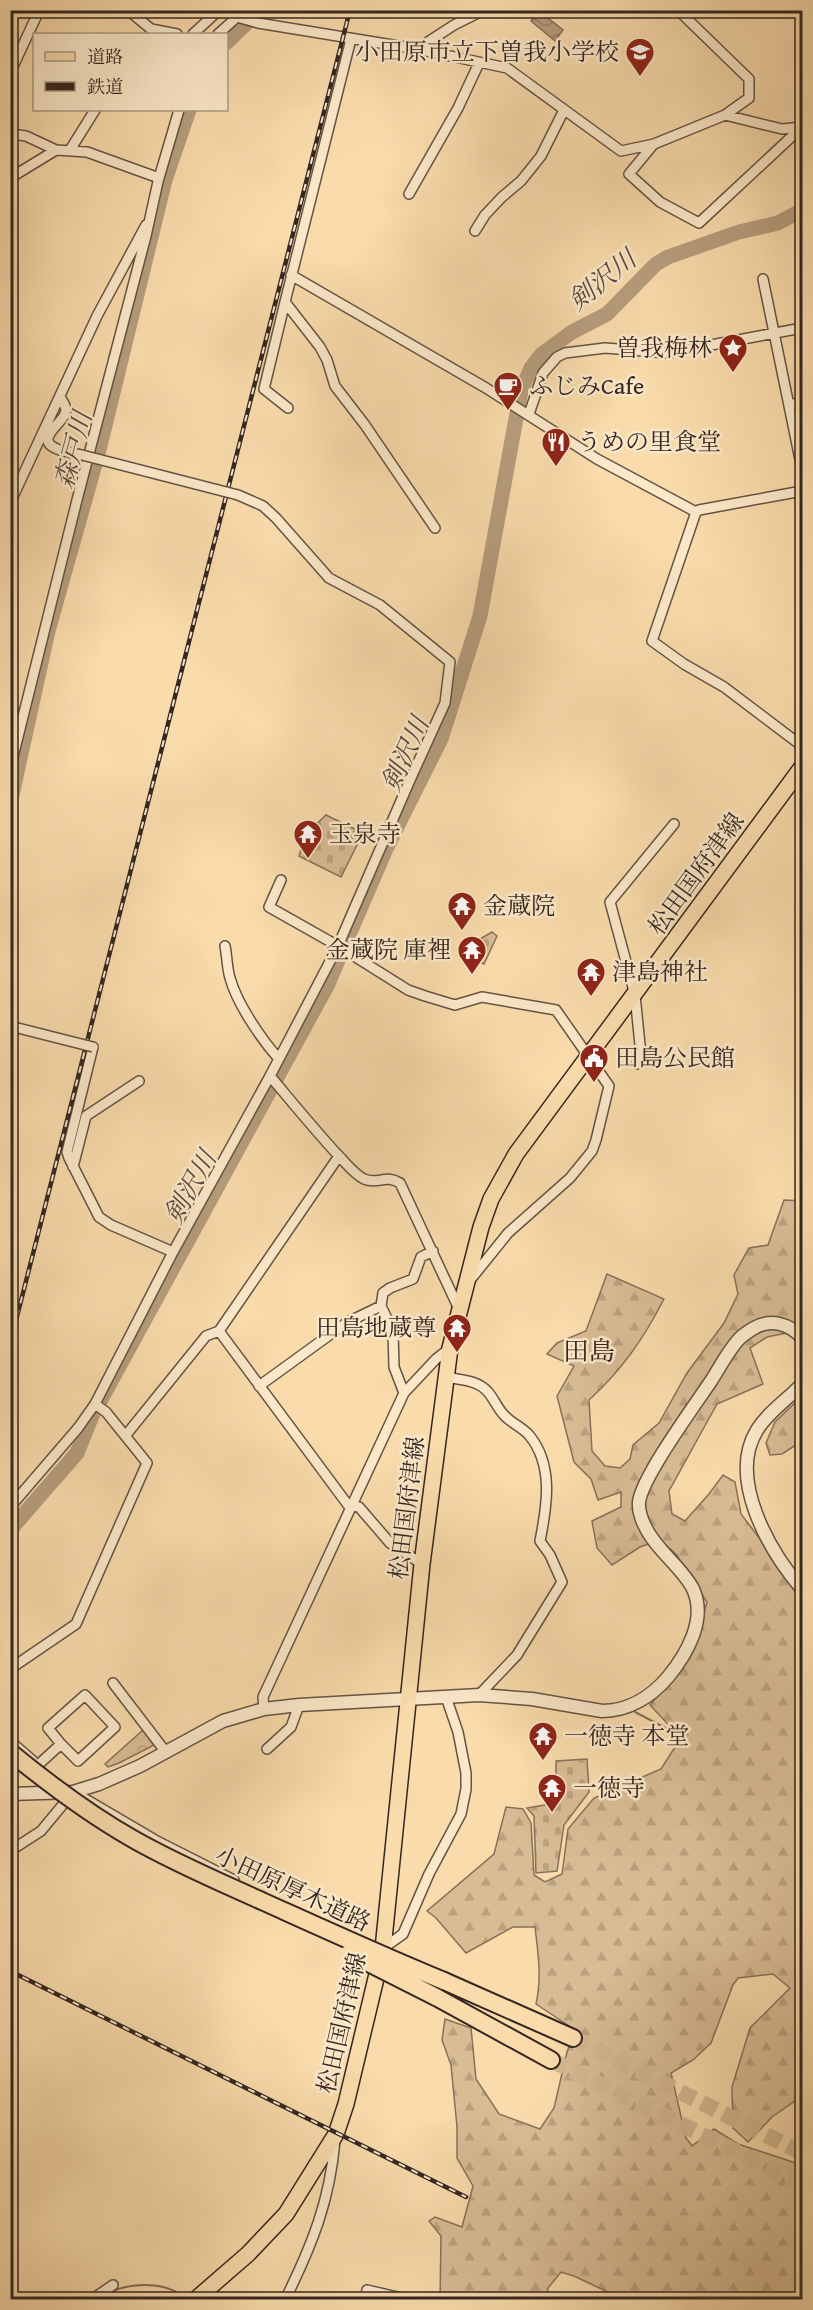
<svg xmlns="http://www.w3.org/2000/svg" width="813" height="2310" viewBox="0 0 813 2310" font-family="'Gentium Book Plus','Noto Serif JP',serif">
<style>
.forest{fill:url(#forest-firs);stroke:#86715a;stroke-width:1.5}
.cemetery{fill:url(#cemetery-stones);stroke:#86715a;stroke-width:1.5}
.park{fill:url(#park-crowns);stroke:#86715a;stroke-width:1.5}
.water{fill:url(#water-waves);stroke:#826d58;stroke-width:1.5}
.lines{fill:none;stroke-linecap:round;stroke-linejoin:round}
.stream{stroke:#826d58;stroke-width:2}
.river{stroke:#b69d7d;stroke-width:15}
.trunk-tunnel{stroke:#d2b790;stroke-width:16;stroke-dasharray:16 8;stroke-linecap:butt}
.minor-casing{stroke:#655344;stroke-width:12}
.tertiary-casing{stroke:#655344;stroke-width:15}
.primary-casing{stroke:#342621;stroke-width:18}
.trunk-casing{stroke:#342621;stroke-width:20}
.minor{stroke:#fbe8c9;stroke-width:9}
.tertiary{stroke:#fbe8c9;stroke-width:12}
.primary{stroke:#f9dbac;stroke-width:15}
.trunk{stroke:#f9dbac;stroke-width:16}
.rail-casing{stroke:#342621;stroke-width:4.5}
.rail{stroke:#fbe8c9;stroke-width:2;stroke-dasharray:7;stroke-linecap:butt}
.minor-bridge-casing{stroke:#655344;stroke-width:12;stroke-linecap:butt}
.trunk-bridge-casing{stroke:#342621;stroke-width:20;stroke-linecap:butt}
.minor-bridge{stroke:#fbe8c9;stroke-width:9}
.trunk-bridge{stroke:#f9dbac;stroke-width:16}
.labels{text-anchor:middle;stroke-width:5;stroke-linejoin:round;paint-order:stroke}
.poi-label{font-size:24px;fill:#342621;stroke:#fbe8c9;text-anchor:start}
.street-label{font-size:24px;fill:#342621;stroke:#fbe8c9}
.water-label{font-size:26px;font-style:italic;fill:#5b4a3d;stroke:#fbe8c9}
.neighbourhood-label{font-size:26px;fill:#342621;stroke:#fbe8c9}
</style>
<defs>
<pattern id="forest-firs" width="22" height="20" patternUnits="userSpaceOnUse" patternTransform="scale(1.5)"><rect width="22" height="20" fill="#d8bc94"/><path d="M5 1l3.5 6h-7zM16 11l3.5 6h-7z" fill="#baa17f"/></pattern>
<pattern id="cemetery-stones" width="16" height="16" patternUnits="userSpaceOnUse" patternTransform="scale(1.5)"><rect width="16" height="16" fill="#d8bc94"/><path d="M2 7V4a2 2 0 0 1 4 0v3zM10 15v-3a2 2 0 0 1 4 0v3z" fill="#baa17f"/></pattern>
<pattern id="park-crowns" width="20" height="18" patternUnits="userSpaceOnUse" patternTransform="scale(1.5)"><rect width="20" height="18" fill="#d8bc94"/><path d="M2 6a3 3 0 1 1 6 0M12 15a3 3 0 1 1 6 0" fill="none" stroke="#baa17f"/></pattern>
<pattern id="water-waves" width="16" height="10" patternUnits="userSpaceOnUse" patternTransform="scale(1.5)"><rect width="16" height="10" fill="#b69d7d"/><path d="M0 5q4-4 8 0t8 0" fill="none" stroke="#958066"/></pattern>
</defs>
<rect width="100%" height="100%" fill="#f9dbac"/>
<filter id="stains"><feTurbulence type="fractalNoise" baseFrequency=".00333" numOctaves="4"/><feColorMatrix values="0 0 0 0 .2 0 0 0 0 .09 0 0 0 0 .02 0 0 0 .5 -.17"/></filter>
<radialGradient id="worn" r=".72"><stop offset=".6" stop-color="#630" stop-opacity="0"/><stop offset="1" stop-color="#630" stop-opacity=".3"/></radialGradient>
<path class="forest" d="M784,1200L802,1201V1330L767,1337L750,1348L763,1384L717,1404L669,1491L672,1514L685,1521L709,1494L723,1475L735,1482L741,1514L802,1594V2096L772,2117L748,2142L733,2128L732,2087L750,2028L790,1988L773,1974L738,1978L733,1985L711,2043L693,2060L671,2073L686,2138L692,2146L714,2129L738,2144L796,2163V2214L802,2219V2299H613L612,2294L574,2276L561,2272L548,2288L547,2299H440L441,2236L429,2221L435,2217L462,2227L473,2186L457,2158V2127L451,2065L442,2040L445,2019L471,2028L476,2079L499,2114L540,2129L554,2108L567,2052L575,2030L536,2004C542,1977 538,1953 535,1927H513L466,1953L436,1918L427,1911L494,1854L506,1807L523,1809L531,1823L534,1875L545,1882L562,1874L568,1829L594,1798L661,1769L681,1738L650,1705L690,1658L707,1602L676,1554L660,1540L640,1547L612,1565L597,1548L592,1521L621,1507V1492L598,1500L591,1479L574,1462L557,1396L574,1366L547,1354L557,1343L586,1331L607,1274L664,1299C644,1338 622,1370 589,1400L592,1451L605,1466L620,1468L630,1459L633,1445L659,1423L687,1373L724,1323L738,1294L734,1275L749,1248L768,1245Z
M802,1396V1441L782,1454L770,1455L766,1443L775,1422Z"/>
<path class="cemetery" d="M326,815L357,830L360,839L341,877L299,856L306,834Z
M492,932L497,936L484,964L464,955L473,943Z
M587,1759L589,1792L564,1825L557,1871L536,1873L534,1816L527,1808L556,1803V1761Z"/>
<path class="park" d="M144,1729L156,1744L119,1763L108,1767L105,1764Z"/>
<path class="water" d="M539,11L563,30L555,41L531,21Z"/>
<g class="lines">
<path class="stream" d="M635,1712L675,1733
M101,2300C106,2296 112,2291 118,2289C138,2283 171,2282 186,2300"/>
<path class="river" d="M226,43L260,10
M10,804L48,631L99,450L165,180L189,110
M10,1530L77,1453L92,1416L327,986L385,851L441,739L480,616L521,391L531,368L542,354L572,332L607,314L656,264L668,257L739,232L778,223L802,210"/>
<path class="trunk-tunnel" d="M573,2038L802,2153
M551,2060L802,2184"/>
<g class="minor-casing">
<path id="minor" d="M128,10L151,29L177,34
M678,10L749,79V98L725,115
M237,17L258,23L417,49L507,68L621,151L654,144L725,115L782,129L802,127
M193,34L219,10
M218,34L245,10
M351,39L285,302L320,347L327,360L335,386L365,425L435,528
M417,49L454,25L484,10
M10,73L37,15L41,10
M10,134L26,136L56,150L87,152L159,178L179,110
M653,145L629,174L660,202L699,223L802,127
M70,150L95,110
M10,178L56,150
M409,194L458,108L479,63
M475,231L485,215L502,197L521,181L541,156L564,110
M291,275L486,388L597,459L696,512
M763,279L802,469
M285,302L264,389L288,408
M60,397C63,402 68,408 65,414C61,424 36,439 55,448C62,452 74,453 82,455
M789,405L802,402
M529,414L543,373L557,357L565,353L605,348L668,353L802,328
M802,491L699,510L696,512L652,641L684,664L724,687L802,746
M10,503L97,316L146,225
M10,769L78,496L146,236L159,177
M281,880L269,907L338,946L408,990L425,996L455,1005L482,997L556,1010L609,1086L596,1140L592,1151L570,1178L508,1233L471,1279
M225,946C227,956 227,968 230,978C237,1004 262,1040 279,1059
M93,1047L67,1152L69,1158L99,1217L111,1225L173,1252
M637,1064L641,1055L635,995L610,902L674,824
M270,1076C292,1102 314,1129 337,1154C345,1162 354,1174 364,1179C378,1185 385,1174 400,1183L459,1309
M73,1167L86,1116L139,1081
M381,1306L393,1331L394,1367L404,1393
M219,1331L348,1505L359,1507L390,1543L422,1564
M446,1377C461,1380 478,1380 488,1392C494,1399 498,1409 504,1415C511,1423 522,1427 529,1435C554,1465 547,1506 540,1541L550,1555L562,1582L517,1655L479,1695
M259,1386L346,1323L381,1306L383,1293L390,1288L413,1279L421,1257L433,1251
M126,1435L206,1336L219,1331L339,1156
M10,1507L78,1428L95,1404L173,1252L270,1076L338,946L410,780L445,703L450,662L380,605L329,578L276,518L263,506L238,495
M10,1669L76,1624L147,1463L106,1412L95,1404
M113,1683L165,1751
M264,1709L263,1697L404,1393L436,1359L450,1348
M10,1741L33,1761
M267,1749L291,1727L299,1705
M38,1765L61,1744L48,1728L85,1695L115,1727L78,1761L61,1744
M75,1793L155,1840L234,1880
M10,1851L41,1831L70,1796
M382,1949L403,1934L429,1874L461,1814L466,1789V1773L458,1732L446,1697
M91,2300L113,2285
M285,2300C312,2245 330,2201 335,2140
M365,2300L367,2290L410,2300"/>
</g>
<g class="tertiary-casing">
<path id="tertiary" d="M802,1384C788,1399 768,1412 757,1430C727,1479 770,1552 802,1589
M10,1794L73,1792L99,1784L140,1766L223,1721L264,1709L299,1705L479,1695L532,1699L602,1711C628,1711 651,1697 668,1677C687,1654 707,1619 693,1589C683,1569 660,1553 648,1532C643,1523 638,1513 639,1502C642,1477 695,1405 711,1381C720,1367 728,1351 739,1339C743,1335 749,1331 754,1328C771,1318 790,1324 802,1338"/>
</g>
<g class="primary-casing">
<path id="primary" d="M195,2300L248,2254L286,2214L336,2134L346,2104L383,1949L422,1564L450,1348L481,1227L491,1199L516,1154L802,767"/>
</g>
<g class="trunk-casing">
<path id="trunk" d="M444,1981L573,2038
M436,1997L551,2060"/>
</g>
<use href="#minor" class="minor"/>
<use href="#tertiary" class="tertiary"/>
<use href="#primary" class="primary"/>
<use href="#trunk" class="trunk"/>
<g class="rail-casing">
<path id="rail" d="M10,1344L350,10
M10,1971L466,2197"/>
</g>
<use href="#rail" class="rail"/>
<g class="minor-bridge-casing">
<path id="minor-bridge" d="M82,455L238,495
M10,1026L93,1047"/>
</g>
<g class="trunk-bridge-casing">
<path id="trunk-bridge" d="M10,1752C49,1784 89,1814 133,1839C175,1863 220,1882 264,1902C324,1929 383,1956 444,1981
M349,1953L436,1997"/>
</g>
<use href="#minor-bridge" class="minor-bridge"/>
<use href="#trunk-bridge" class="trunk-bridge"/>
</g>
<defs>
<g id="school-pin" transform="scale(1.5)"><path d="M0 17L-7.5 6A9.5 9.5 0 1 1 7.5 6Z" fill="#8f2418" stroke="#fbe8c9"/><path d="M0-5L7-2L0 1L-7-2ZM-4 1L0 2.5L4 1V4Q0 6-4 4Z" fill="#fff"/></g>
<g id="sight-pin" transform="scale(1.5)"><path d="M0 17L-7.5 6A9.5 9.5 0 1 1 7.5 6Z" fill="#8f2418" stroke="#fbe8c9"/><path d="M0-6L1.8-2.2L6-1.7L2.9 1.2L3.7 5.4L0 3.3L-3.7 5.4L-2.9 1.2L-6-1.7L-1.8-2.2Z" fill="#fff"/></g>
<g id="cafe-pin" transform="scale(1.5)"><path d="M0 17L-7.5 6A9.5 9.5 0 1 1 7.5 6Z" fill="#8f2418" stroke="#fbe8c9"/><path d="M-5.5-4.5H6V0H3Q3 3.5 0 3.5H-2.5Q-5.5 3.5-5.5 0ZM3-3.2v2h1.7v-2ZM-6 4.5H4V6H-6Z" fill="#fff"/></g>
<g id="restaurant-pin" transform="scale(1.5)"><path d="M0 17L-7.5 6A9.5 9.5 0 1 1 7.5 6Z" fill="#8f2418" stroke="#fbe8c9"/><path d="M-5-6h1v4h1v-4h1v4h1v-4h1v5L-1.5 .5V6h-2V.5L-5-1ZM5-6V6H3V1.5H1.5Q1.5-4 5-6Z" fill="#fff"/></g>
<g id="temple-pin" transform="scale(1.5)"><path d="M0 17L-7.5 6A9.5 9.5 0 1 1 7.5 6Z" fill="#8f2418" stroke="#fbe8c9"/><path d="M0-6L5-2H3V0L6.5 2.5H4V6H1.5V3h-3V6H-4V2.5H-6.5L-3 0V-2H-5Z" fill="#fff"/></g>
<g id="civic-pin" transform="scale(1.5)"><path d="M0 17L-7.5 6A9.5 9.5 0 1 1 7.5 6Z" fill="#8f2418" stroke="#fbe8c9"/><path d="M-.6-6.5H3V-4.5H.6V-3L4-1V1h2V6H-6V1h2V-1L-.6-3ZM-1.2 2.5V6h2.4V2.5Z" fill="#fff"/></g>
</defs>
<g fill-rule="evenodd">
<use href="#school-pin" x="640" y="52"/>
<use href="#sight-pin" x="733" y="348"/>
<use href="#cafe-pin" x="508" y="386"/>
<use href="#restaurant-pin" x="556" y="442"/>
<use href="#temple-pin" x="308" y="834"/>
<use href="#temple-pin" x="462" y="906"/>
<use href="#temple-pin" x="472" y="950"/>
<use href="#temple-pin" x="591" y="972"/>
<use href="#civic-pin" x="594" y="1058"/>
<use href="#temple-pin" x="457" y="1328"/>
<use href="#temple-pin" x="543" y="1736"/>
<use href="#temple-pin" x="552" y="1788"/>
</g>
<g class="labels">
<g class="poi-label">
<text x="619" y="60" text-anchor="end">小田原市立下曽我小学校</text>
<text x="712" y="356" text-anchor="end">曽我梅林</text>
<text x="529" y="394">ふじみCafe</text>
<text x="577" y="450">うめの里食堂</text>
<text x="329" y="842">玉泉寺</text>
<text x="483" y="914">金蔵院</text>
<text x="451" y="958" text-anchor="end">金蔵院 庫裡</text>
<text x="612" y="980">津島神社</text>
<text x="615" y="1066">田島公民館</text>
<text x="436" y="1336" text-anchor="end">田島地蔵尊</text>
<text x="564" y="1744">一徳寺 本堂</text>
<text x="573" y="1796">一徳寺</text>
</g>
<g class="street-label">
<text transform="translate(696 874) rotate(-54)" y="8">松田国府津線</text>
<text transform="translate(407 1508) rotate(-83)" y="8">松田国府津線</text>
<text transform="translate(293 1889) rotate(25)" y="8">小田原厚木道路</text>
<text transform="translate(342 2023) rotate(-77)" y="8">松田国府津線</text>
</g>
<g class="water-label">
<text transform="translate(602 280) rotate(-39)" y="9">剣沢川</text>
<text transform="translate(73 450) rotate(-75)" y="9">森戸川</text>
<text transform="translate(405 754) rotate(-66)" y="9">剣沢川</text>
<text transform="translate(190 1187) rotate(-61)" y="9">剣沢川</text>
</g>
<g class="neighbourhood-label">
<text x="589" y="1360">田島</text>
</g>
</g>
<rect width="813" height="2310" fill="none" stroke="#f9dbac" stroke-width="36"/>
<rect x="12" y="12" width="789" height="2286" fill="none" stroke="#342621" stroke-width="3"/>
<rect x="18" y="18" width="777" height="2274" fill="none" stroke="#342621" stroke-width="1.5"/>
<rect x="33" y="33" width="195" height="78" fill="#fbe8c9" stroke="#ab9a86" stroke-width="1.5"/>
<rect x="45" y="52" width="30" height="9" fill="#f9dbac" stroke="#ab9a86" stroke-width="1.5"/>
<text x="87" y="63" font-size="18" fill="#342621">道路</text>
<rect x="45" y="82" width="30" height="9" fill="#342621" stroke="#ab9a86" stroke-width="1.5"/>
<text x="87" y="93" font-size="18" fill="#342621">鉄道</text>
<rect width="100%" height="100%" filter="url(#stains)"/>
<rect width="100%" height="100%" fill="url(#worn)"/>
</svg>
